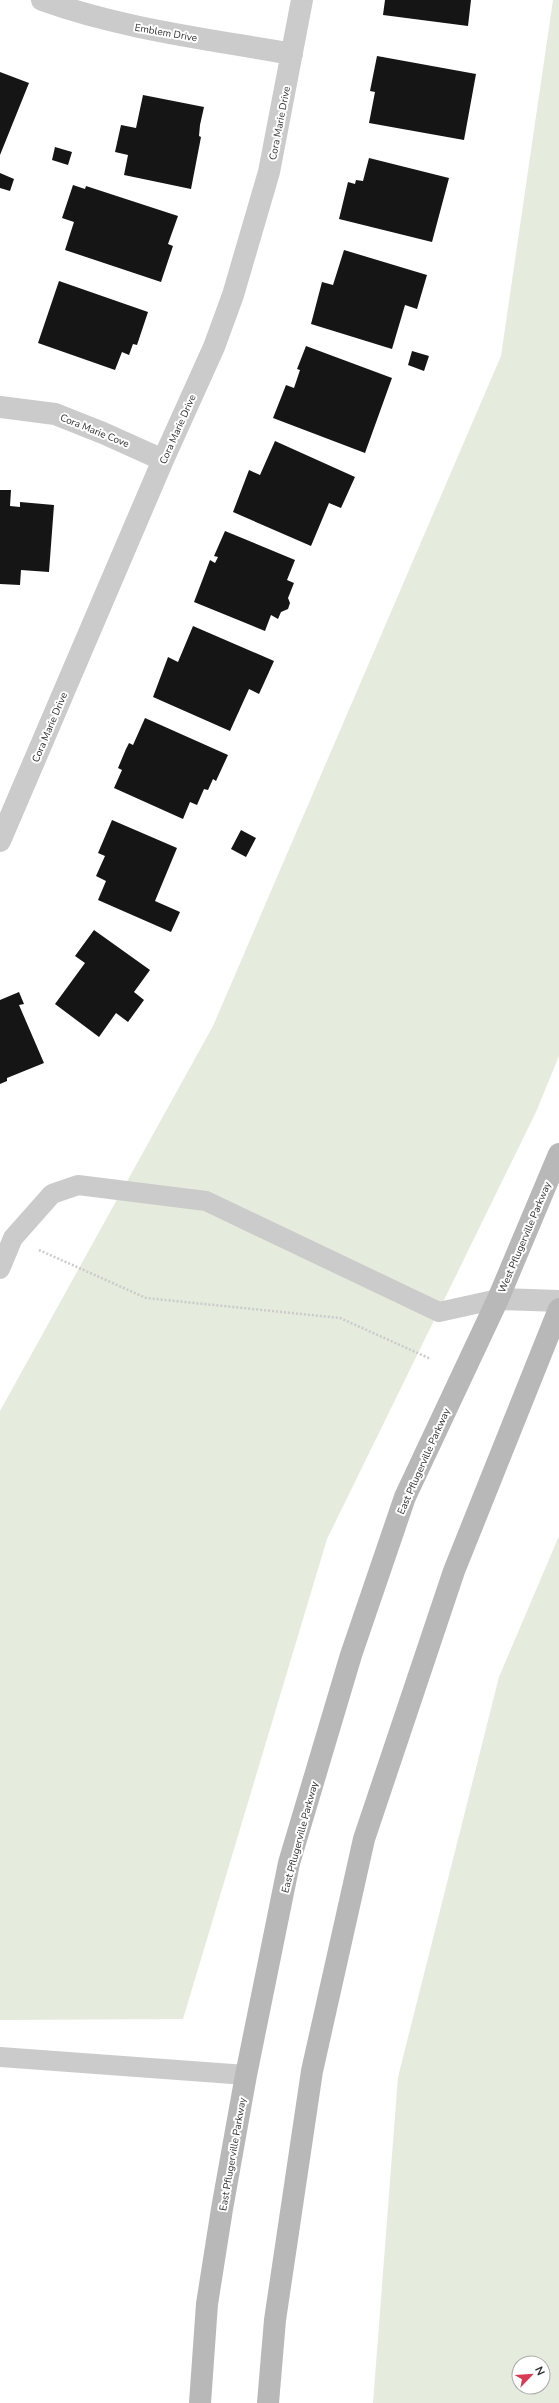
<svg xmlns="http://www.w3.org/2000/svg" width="559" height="2403" viewBox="0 0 559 2403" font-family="'Nunito Sans',sans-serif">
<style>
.green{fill:#e5ebdd;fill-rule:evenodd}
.building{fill:#151515}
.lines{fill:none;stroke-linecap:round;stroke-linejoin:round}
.path{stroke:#cbcbcb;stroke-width:2.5;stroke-dasharray:2 2;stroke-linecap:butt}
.lane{stroke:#cbcbcb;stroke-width:20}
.street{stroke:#cbcbcb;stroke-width:22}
.secondary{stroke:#b8b8b8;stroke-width:22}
.labels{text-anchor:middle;stroke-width:4;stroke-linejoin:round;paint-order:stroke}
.street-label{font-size:10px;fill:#2e2e2e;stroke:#fff}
</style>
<rect width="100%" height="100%" fill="#fff"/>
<path class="green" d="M553,0H559V1056L536,1112L327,1539L183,2019L0,2020V1411L213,1026L501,356Z
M559,1536V2403H373L398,2077L499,1677ZM519,2363H543V2387H519Z"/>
<path class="building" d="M385,0H471L468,26L383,15Z
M377,56L476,74L464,140L369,123L375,92L370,91Z
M0,72L29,83L0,155Z
M143,95L204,107L200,125L199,136L201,137L191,189L124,175L128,155L115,152L121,125L136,128Z
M55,147L72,152L68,165L52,160Z
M369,158L449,178L432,242L339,219L348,182L355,184L356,180L363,181Z
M0,173L14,179L10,191L0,188Z
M73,185L85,189L86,186L178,216L168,244L173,246L161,282L65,250L74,222L62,218Z
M344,250L427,275L417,309L405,305L392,349L311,324L322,282L333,285Z
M59,281L148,312L137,345L133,344L129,355L122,352L115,370L38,343Z
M306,346L392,378L365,453L273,418L286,385L294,388L300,370L297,369Z
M412,351L429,356L424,371L408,365Z
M275,441L355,477L341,508L329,503L311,546L233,512L249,470L260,475Z
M0,490H11L10,506L20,507V502L54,505L49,572L21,570L20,585L0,584Z
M225,531L295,560L287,580L294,583L288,598L290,603L288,609L281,612L278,619L271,615L265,631L194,602L210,560L215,563L218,557L214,556Z
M193,626L274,661L259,694L249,689L230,731L153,697L168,657L178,662Z
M145,718L228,755L216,781L213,779L208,790L204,789L197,805L190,802L183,819L114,788L122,770L118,768L126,749L129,743L133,745Z
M112,820L177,848L155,901L180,912L171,932L98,900L106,881L96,876L105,856L98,853Z
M241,830L256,838L246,857L231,849Z
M94,930L150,970L134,992L144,1000L128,1022L116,1013L99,1037L55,1004L85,963L75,956Z
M19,992L24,1004L19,1005L44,1063L7,1078V1081L0,1084V1000Z"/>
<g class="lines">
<path class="path" d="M39,1250L146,1298L340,1318L431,1359"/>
<path class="lane" d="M0,1269L13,1238L52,1194L78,1185L206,1201L439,1312L498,1299
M0,2057L246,2075"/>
<path class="street" d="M42,0C122,29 208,39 292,54
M0,407L55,414L103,433L163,460
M0,841L163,460L214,347L233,295L269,172L302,0
M498,1299L559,1301"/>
<path class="secondary" d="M200,2403L207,2304L222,2209L246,2075L289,1863L351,1655L405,1497L498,1299L559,1154
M268,2403L275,2320L312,2071L364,1839L454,1571L559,1309"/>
</g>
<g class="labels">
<g class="street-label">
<text transform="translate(166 32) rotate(10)" y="4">Emblem Drive</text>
<text transform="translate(279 123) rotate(-79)" y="4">Cora Marie Drive</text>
<text transform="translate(177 429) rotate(-66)" y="4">Cora Marie Drive</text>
<text transform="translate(95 430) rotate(22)" y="4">Cora Marie Cove</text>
<text transform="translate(49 727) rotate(-67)" y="4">Cora Marie Drive</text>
<text transform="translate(524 1237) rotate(-67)" y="4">West Pflugerville Parkway</text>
<text transform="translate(423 1461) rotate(-66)" y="4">East Pflugerville Parkway</text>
<text transform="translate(299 1837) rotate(-75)" y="4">East Pflugerville Parkway</text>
<text transform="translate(232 2154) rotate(-80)" y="4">East Pflugerville Parkway</text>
</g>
</g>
<g transform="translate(531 2375) rotate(65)"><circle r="19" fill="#ffffff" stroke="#ababab"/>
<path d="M0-3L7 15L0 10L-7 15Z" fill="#da3b54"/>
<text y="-6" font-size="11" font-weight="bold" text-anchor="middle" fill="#2e2e2e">N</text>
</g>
</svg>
